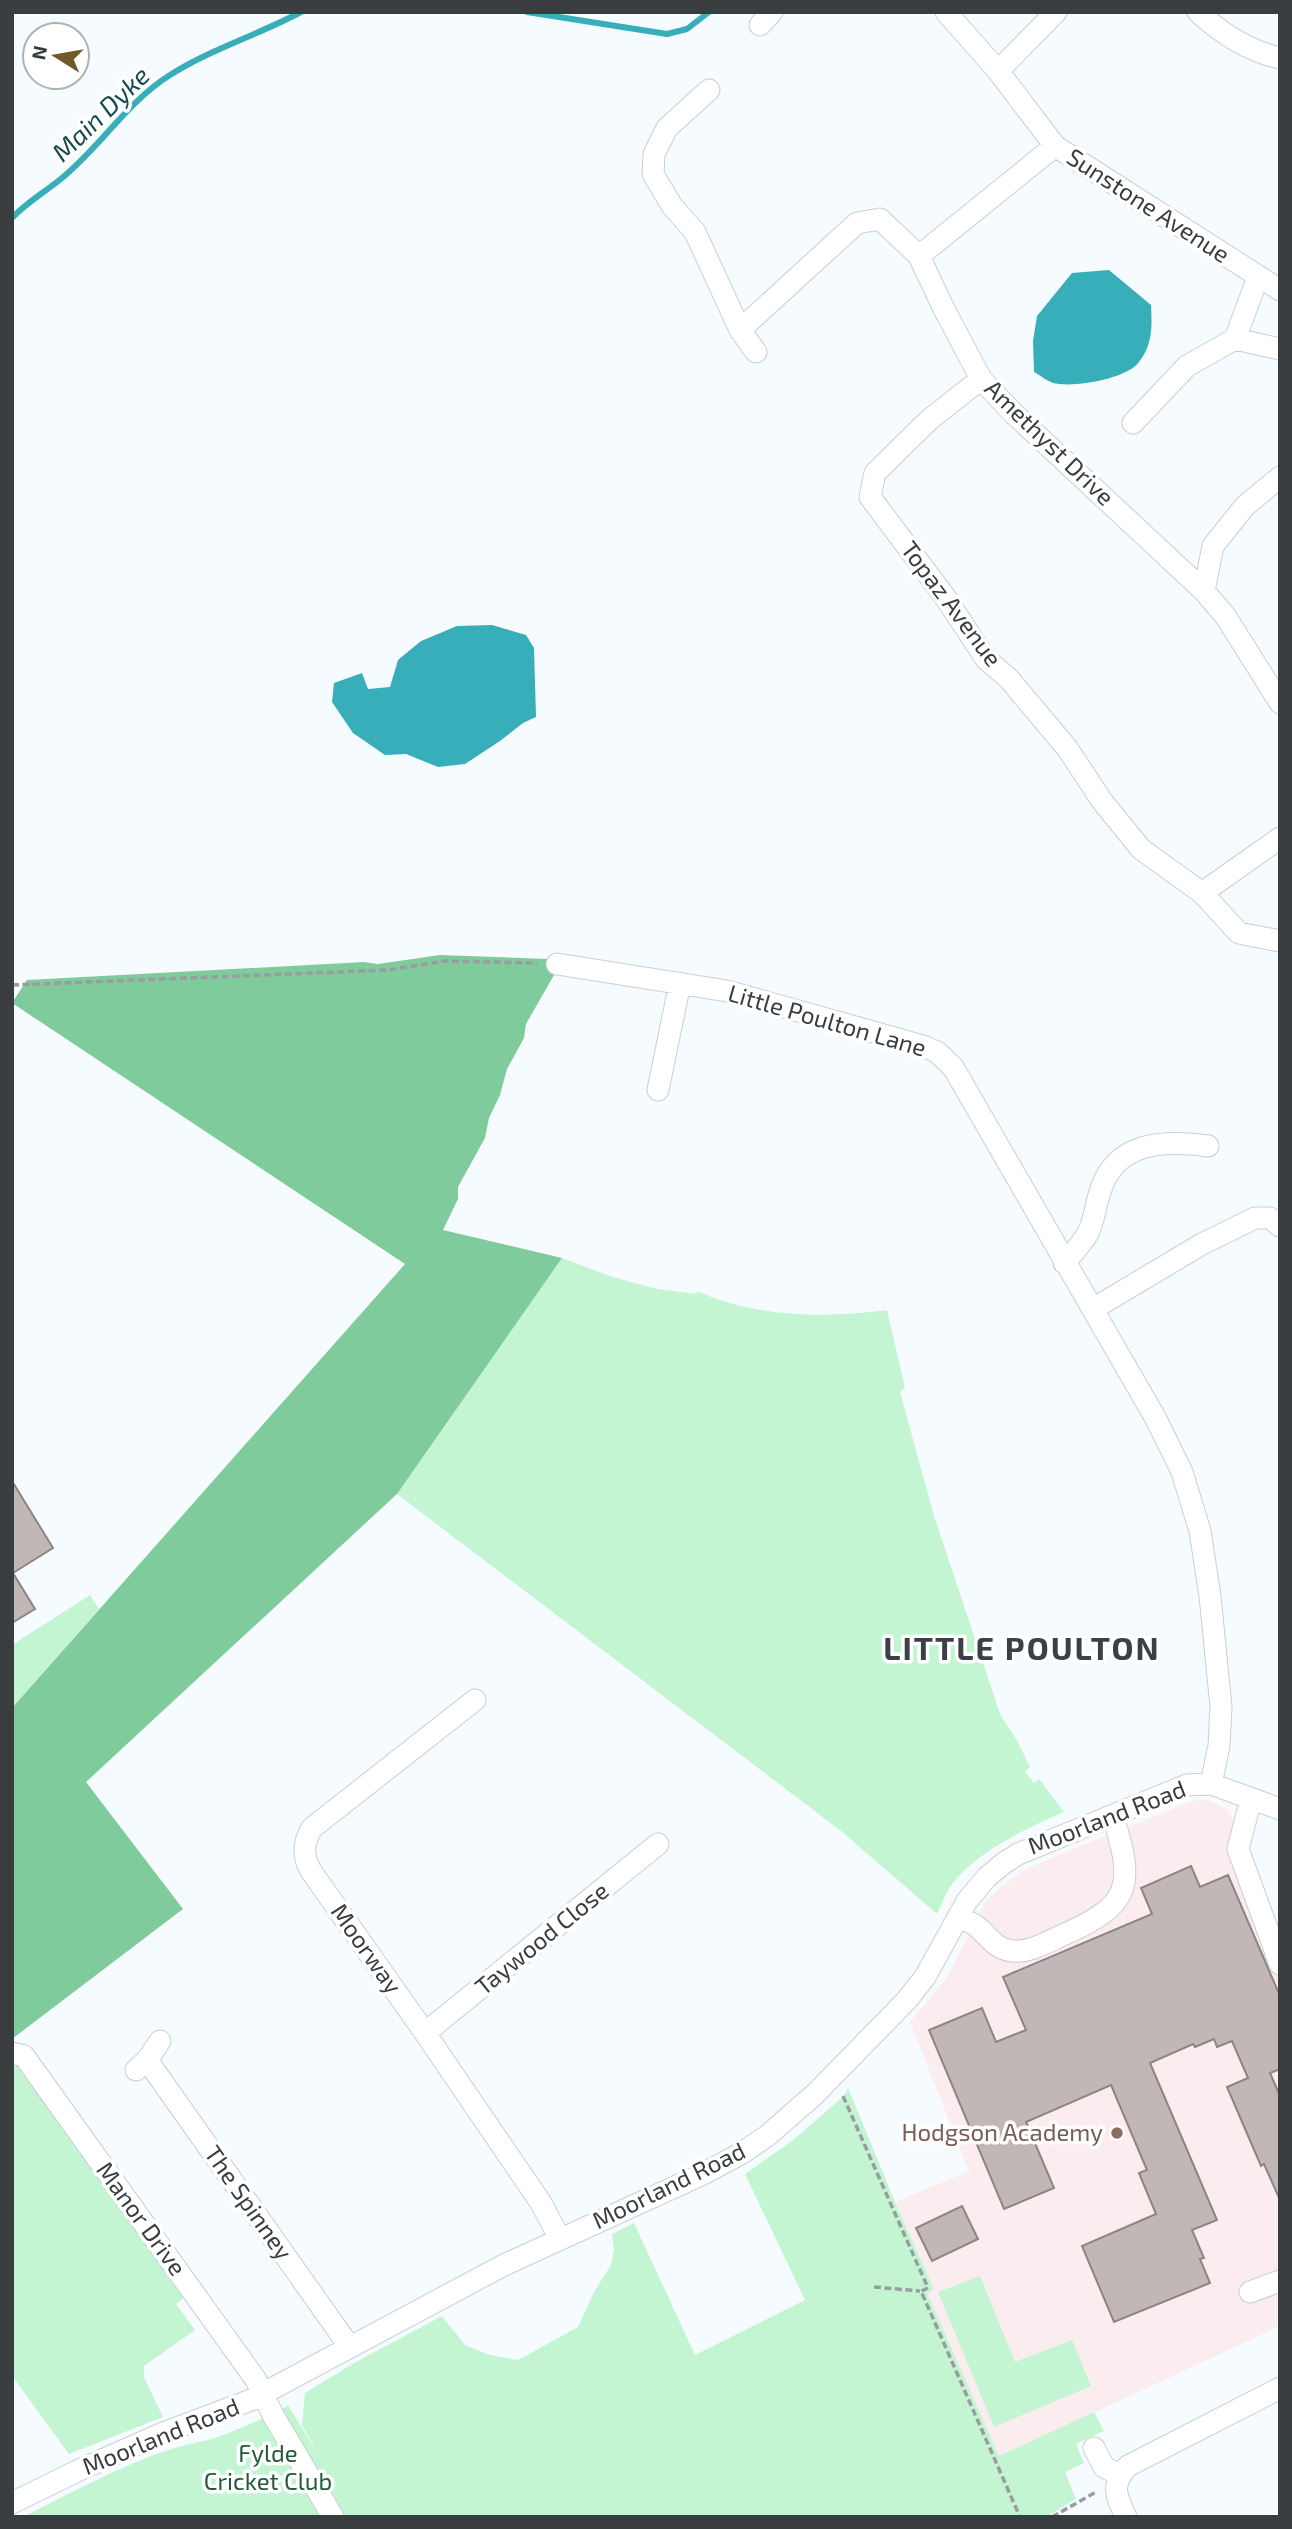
<svg xmlns="http://www.w3.org/2000/svg" width="1292" height="2529" viewBox="0 0 1292 2529" font-family="'Exo 2',sans-serif">
<style>
.education{fill:#fbecf0}
.green{fill:#c3f5d3}
.forest{fill:#80cb9b}
.water{fill:#39aebb}
.lines{fill:none;stroke-linecap:round;stroke-linejoin:round}
.stream{stroke:#39aebb;stroke-width:6}
.building{fill:#c1b7b6;stroke:#8e8483;stroke-width:2}
.minor-casing{stroke:#c8cfd5;stroke-width:23}
.path{stroke:#999da0;stroke-width:3.5;stroke-dasharray:7 3.5;stroke-linecap:butt}
.minor{stroke:#fff;stroke-width:21}
.education-dot{fill:#8d6e63;stroke:#fff;stroke-width:2.5}
.labels{text-anchor:middle;stroke-width:7;stroke-linejoin:round;paint-order:stroke}
.street-label{font-size:24px;fill:#3a3d3f;stroke:#fff}
.education-label{font-size:24px;fill:#785e54;stroke:#fff;text-anchor:end}
.park-label{font-size:24px;fill:#225939;stroke:#fff}
.water-label{font-size:26px;font-style:italic;fill:#184a50;stroke:#fff}
.district-label{font-size:32px;font-weight:bold;letter-spacing:2px;fill:#3a4045;stroke:#fff}
</style>
<rect width="100%" height="100%" fill="#f6fbff"/>
<path class="education" d="M1205,1799L1226,1808L1247,1837L1259,1889L1280,1944V2326L999,2457L926,2292L934,2288L895,2202L969,2171L910,2022L947,1978L985,1902L998,1889L1024,1870L1075,1848L1193,1801Z"/>
<path class="green" d="M562,1258L613,1277L657,1289L696,1294L697,1291C756,1318 825,1318 887,1310L905,1388L900,1392L934,1516L1000,1714L1018,1742L1030,1767L1025,1772L1034,1783L1039,1779L1064,1812C1027,1828 971,1854 949,1889C944,1897 941,1906 937,1914L841,1831L397,1494Z
M90,1595L99,1609L12,1708V1645Z
M24,2061L189,2294L176,2304L195,2330L144,2366V2377L163,2417L69,2454L12,2376V2068Z
M848,2088L895,2202L934,2289L927,2293L999,2456L1094,2412L1104,2431L1076,2444L1084,2463L1065,2472L1076,2499L1046,2517H23C70,2493 118,2467 168,2450C185,2444 204,2442 220,2436C240,2429 271,2416 288,2405L319,2456L302,2425L305,2393L354,2363L442,2316L465,2345L490,2355L518,2360L578,2327L595,2290L611,2265L614,2249L612,2234L634,2223L695,2355L805,2300L745,2174L792,2141L845,2095Z
M980,2276L1015,2362L1072,2340L1091,2386L994,2427L938,2292Z"/>
<path class="forest" d="M440,955L547,959L554,975L526,1024L524,1038L507,1069L500,1095L489,1118L485,1138L458,1187V1199L443,1230L562,1258L397,1494L86,1782L183,1909L12,2039V1708L405,1264L12,1003L27,980L364,962L378,964Z"/>
<path class="water" d="M1109,270L1151,305C1152,326 1153,344 1139,362C1127,379 1073,388 1053,383C1047,381 1040,375 1034,372L1033,341L1037,316L1072,273Z
M492,625L526,635L534,648L536,717L523,723L500,741L465,764L438,767L406,754L385,755L353,733L332,702L334,683L362,673L368,689L390,687L398,660L421,641L457,626Z"/>
<g class="lines">
<path class="stream" d="M527,12L667,34L687,29L709,12
M12,218C27,202 45,192 62,178C101,146 127,102 170,75C211,49 258,35 301,12"/>
</g>
<path class="building" d="M12,1481L53,1548L13,1573L35,1609L12,1623Z
M1191,1866L1200,1887L1228,1875L1280,1996V2069L1270,2073L1280,2096V2200L1264,2164L1261,2166L1227,2087L1248,2078L1232,2041L1217,2047L1214,2039L1195,2047L1193,2044L1150,2063L1217,2220L1192,2230L1204,2258L1200,2259L1210,2283L1114,2322L1082,2246L1156,2214L1139,2173L1147,2170L1111,2085L1026,2122L1054,2188L1004,2209L929,2030L982,2008L996,2042L1026,2030L1003,1977L1152,1914L1141,1888Z
M962,2206L978,2239L932,2261L916,2228Z"/>
<g class="lines">
<g class="minor-casing">
<path id="minor" d="M946,12L998,71L1055,146L1280,290
M1198,12C1222,34 1248,51 1280,58
M760,25L772,12
M998,71L1056,12
M709,90L667,128L654,154L653,174L672,206L695,232L740,330L857,223L880,219L919,256L943,307L981,379L1012,412L1204,591
M919,256L1055,146
M740,330L756,352
M1235,339L1258,277
M981,379L929,420L875,473L870,497L945,597L986,659L1009,679L1067,748L1102,801L1141,849L1202,893L1239,933L1280,941
M1133,423L1187,366L1235,339L1280,349
M1280,477L1245,506L1213,546L1204,591L1226,617L1280,703
M1202,893L1280,838
M557,964L727,991L923,1046L937,1052L953,1067L1156,1419L1182,1472L1200,1531L1210,1596L1221,1707L1219,1746L1211,1784
M658,1090L680,983
M1064,1263C1072,1254 1082,1244 1088,1233C1095,1218 1095,1207 1100,1192C1115,1141 1164,1140 1208,1146
M1093,1309L1202,1244L1255,1218H1270L1280,1226
M475,1700L312,1828C303,1843 302,1856 311,1871L425,2033L541,2203L560,2239
M1251,1799L1238,1849L1280,1964
M958,1917C966,1920 975,1924 981,1930C991,1940 997,1949 1012,1951C1029,1953 1047,1942 1063,1935C1131,1905 1135,1886 1113,1817
M425,2033L658,1844
M12,2053L24,2056L256,2380L273,2415L333,2517
M147,2060L349,2346
M136,2070L147,2060L160,2041
M1250,2292L1280,2281
M1094,2448L1104,2467L1120,2475
M12,2503L77,2471L163,2433L251,2400L504,2265L701,2175L742,2153L767,2136L815,2094L906,2001L925,1977L967,1901L987,1877L1004,1863L1018,1854L1187,1785L1211,1784L1280,1809
M1126,2517C1116,2495 1110,2485 1128,2466L1280,2388"/>
</g>
<path class="path" d="M12,985L388,970L445,961L537,963
M843,2096L928,2288L921,2291L1020,2517
M874,2287L920,2291
M1052,2517L1096,2492"/>
<use href="#minor" class="minor"/>
</g>
<circle class="education-dot" cx="1117" cy="2133" r="7"/>
<g class="labels">
<g class="street-label">
<text transform="translate(1148 206) rotate(33)" y="8">Sunstone Avenue</text>
<text transform="translate(1049 443) rotate(44)" y="8">Amethyst Drive</text>
<text transform="translate(951 604) rotate(53)" y="8">Topaz Avenue</text>
<text transform="translate(827 1021) rotate(16)" y="8">Little Poulton Lane</text>
<text transform="translate(1107 1818) rotate(-21)" y="8">Moorland Road</text>
<text transform="translate(542 1939) rotate(-39)" y="8">Taywood Close</text>
<text transform="translate(366 1949) rotate(55)" y="8">Moorway</text>
<text transform="translate(669 2186) rotate(-26)" y="8">Moorland Road</text>
<text transform="translate(248 2203) rotate(55)" y="8">The Spinney</text>
<text transform="translate(141 2219) rotate(54)" y="8">Manor Drive</text>
<text transform="translate(161 2437) rotate(-22)" y="8">Moorland Road</text>
</g>
<g class="education-label">
<text x="1103" y="2141">Hodgson Academy</text>
</g>
<g class="park-label">
<text x="268" y="2462">Fylde<tspan x="268" dy="28">Cricket Club</tspan></text>
</g>
<g class="water-label">
<text transform="translate(101 114) rotate(-44)" y="9">Main Dyke</text>
</g>
<g class="district-label">
<text x="1022" y="1660">LITTLE POULTON</text>
</g>
</g>
<rect width="1292" height="2529" fill="none" stroke="#3a3d3f" stroke-width="28"/>
<g transform="translate(56 56) rotate(281)"><circle r="33" fill="#ffffff" stroke="#b0b1b2" stroke-width="2"/>
<path d="M0-5L12 26L0 18L-12 26Z" fill="#705a2a"/>
<text y="-10" font-size="19" font-weight="bold" text-anchor="middle" fill="#3a3d3f">N</text>
</g>
</svg>
